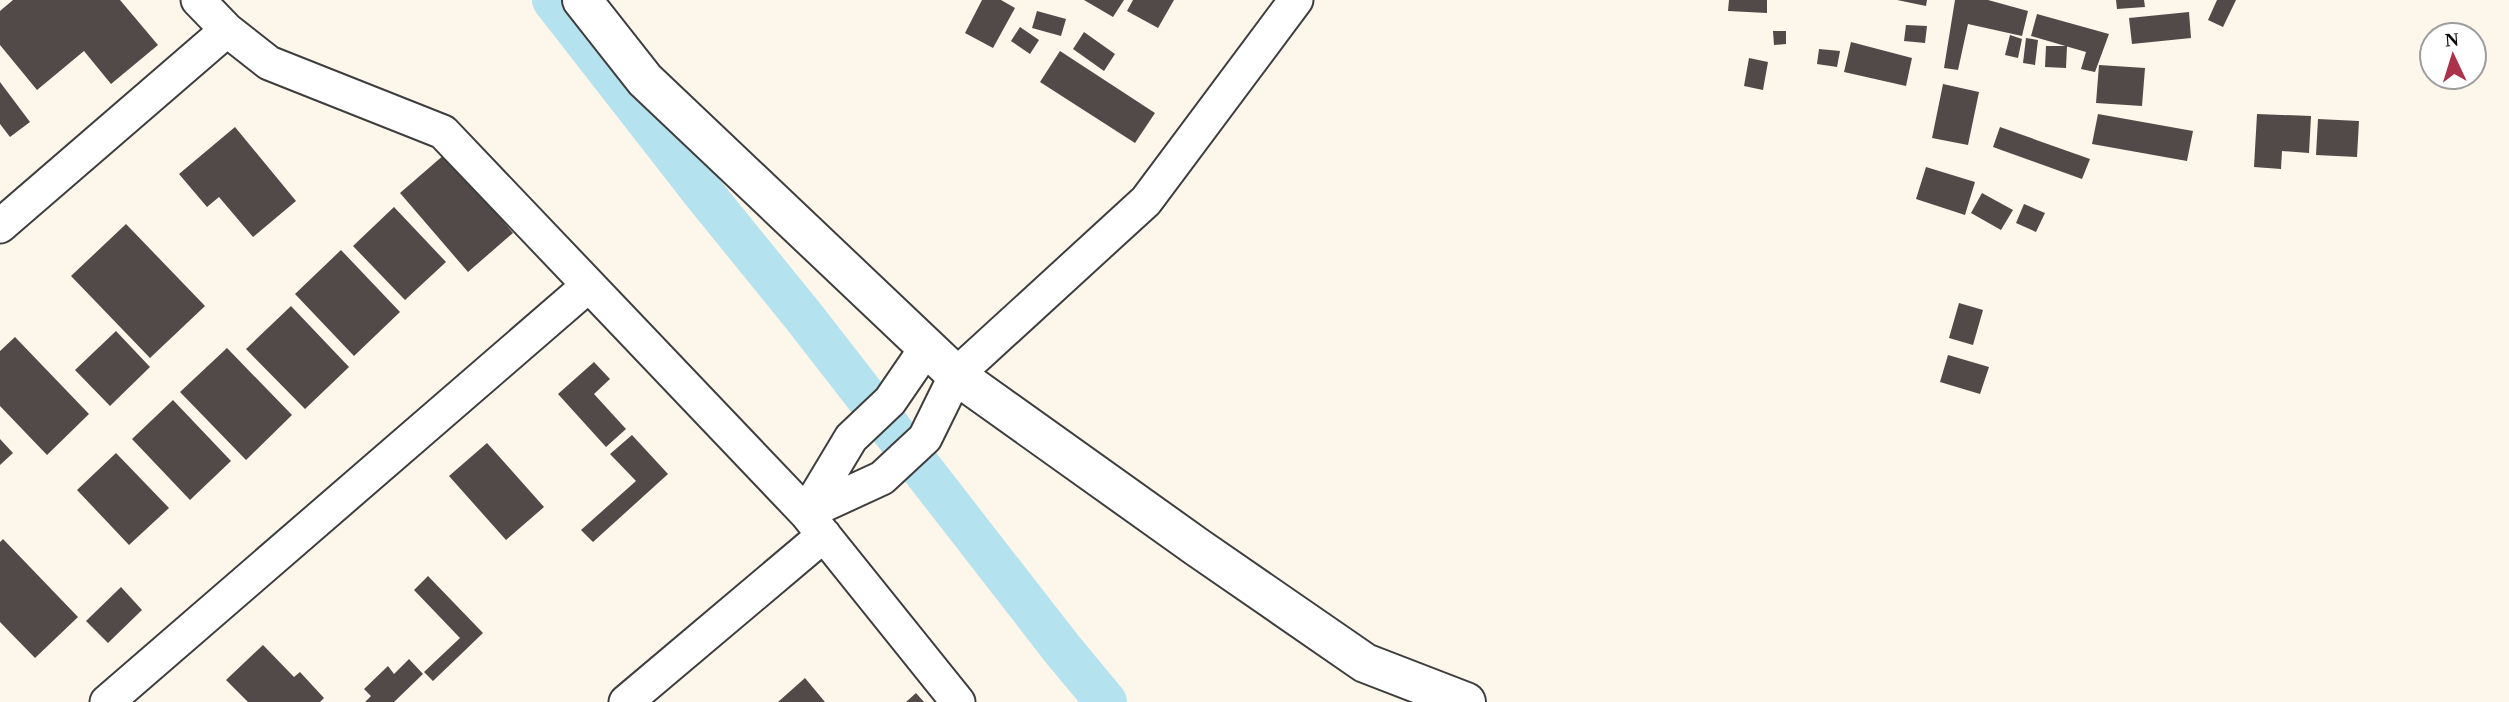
<svg xmlns="http://www.w3.org/2000/svg" width="2509" height="702" viewBox="0 0 2509 702" font-family="'Times New Roman',serif">
<style>
.lines{fill:none;stroke-linecap:round;stroke-linejoin:round}
.canal{stroke:#b5e2ef;stroke-width:42}
.building{fill:#524a48}
.minor-casing{stroke:#3e3e3e;stroke-width:37}
.tertiary-casing{stroke:#3e3e3e;stroke-width:42}
.minor{stroke:#fff;stroke-width:33}
.tertiary{stroke:#fff;stroke-width:38}
</style>
<rect width="100%" height="100%" fill="#fdf6ea"/>
<g class="lines">
<path class="canal" d="M553,0L705,195L804,317L1062,649L1106,702"/>
</g>
<path class="building" d="M13,0H120L158,45L111,84L84,51L37,90L0,45V11Z
M982,0H1001L1015,8L993,48L965,33Z
M1084,0H1124L1113,17Z
M1133,0H1174L1158,28L1127,11Z
M1729,0H1767V13L1728,11Z
M1897,0H1927L1926,6Z
M1955,0H1988L2028,11L2022,36L1968,24L1958,70L1944,68Z
M2116,0H2144L2145,7L2117,9Z
M2217,0H2236L2223,27L2208,20Z
M1037,11L1066,19L1061,36L1032,28Z
M2189,12L2191,38L2132,44L2129,18Z
M2037,14L2109,34L2095,72L2081,69L2086,52L2031,36Z
M1906,25L1927,26L1925,43L1904,41Z
M1020,27L1039,40L1030,54L1011,41Z
M1773,31H1786V44L1774,45Z
M1084,32L1115,54L1104,71L1073,49Z
M2010,35L2022,39L2018,58L2005,55Z
M2026,38L2038,40L2035,65L2023,63Z
M1851,42L1912,58L1906,86L1844,72Z
M2046,46H2067L2066,68L2045,67Z
M1819,49L1840,51L1837,67L1817,64Z
M1060,51L1155,113L1135,143L1040,82Z
M1749,58L1768,62L1763,90L1744,86Z
M2099,65L2145,68L2142,106L2096,103Z
M0,82L30,122L10,137L0,124Z
M1943,84L1979,92L1968,145L1932,138Z
M2098,114L2193,131L2187,161L2092,144Z
M2257,114L2311,116L2309,153L2282,151L2281,169L2254,167Z
M2318,119L2359,121L2357,157L2316,155Z
M235,127L296,201L253,237L219,197L207,207L179,174Z
M2000,127L2090,159L2082,179L1993,147Z
M445,154L513,233L468,272L400,193Z
M1926,167L1975,182L1965,215L1916,199Z
M1982,193L2013,210L2001,230L1971,213Z
M2024,204L2045,213L2036,232L2016,223Z
M394,207L446,262L405,300L353,246Z
M126,224L205,306L150,358L71,276Z
M341,250L400,312L354,356L295,294Z
M1959,303L1983,310L1973,345L1949,338Z
M291,306L349,367L305,409L246,349Z
M116,331L150,367L110,406L75,370Z
M15,337L89,414L47,455L0,406V351Z
M227,348L292,415L246,460L180,392Z
M1948,355L1989,367L1980,394L1940,382Z
M594,362L610,379L594,394L626,429L606,447L558,394Z
M173,400L231,461L190,500L132,439Z
M632,435L668,474L593,542L581,530L636,481L610,454Z
M0,439L13,453L0,465Z
M487,443L544,507L506,540L449,476Z
M116,453L169,508L129,545L77,490Z
M3,539L78,617L35,658L0,622V542Z
M428,576L483,633L433,681L424,672L460,638L414,590Z
M121,587L142,610L108,643L86,621Z
M263,645L294,677L300,672L324,698L320,702H248L226,680Z
M409,659L423,674L394,702H365L371,696L364,689L388,666L394,674Z
M805,678L825,702H778Z
M916,693L924,702H906Z"/>
<g class="lines">
<g class="minor-casing">
<path id="minor" d="M198,0L227,30L269,63L443,132L806,513L958,702
M0,226L227,30
M806,513L882,478L925,438L956,375L1146,201L1296,0
M806,513L851,438L890,401L927,347
M107,702L589,285
M626,702L824,535"/>
</g>
<g class="tertiary-casing">
<path id="tertiary" d="M582,0L645,80L956,375L1197,547L1365,663L1466,702"/>
</g>
<use href="#minor" class="minor"/>
<use href="#tertiary" class="tertiary"/>
</g>
<g transform="translate(2453 56) rotate(356)"><circle r="33" fill="#ffffff" stroke="#9d9d9d" stroke-width="2"/>
<path d="M0-5L12 26L0 18L-12 26Z" fill="#ab324b"/>
<text y="-10" font-size="19" font-weight="bold" text-anchor="middle" fill="#0b0b0b">N</text>
</g>
</svg>
